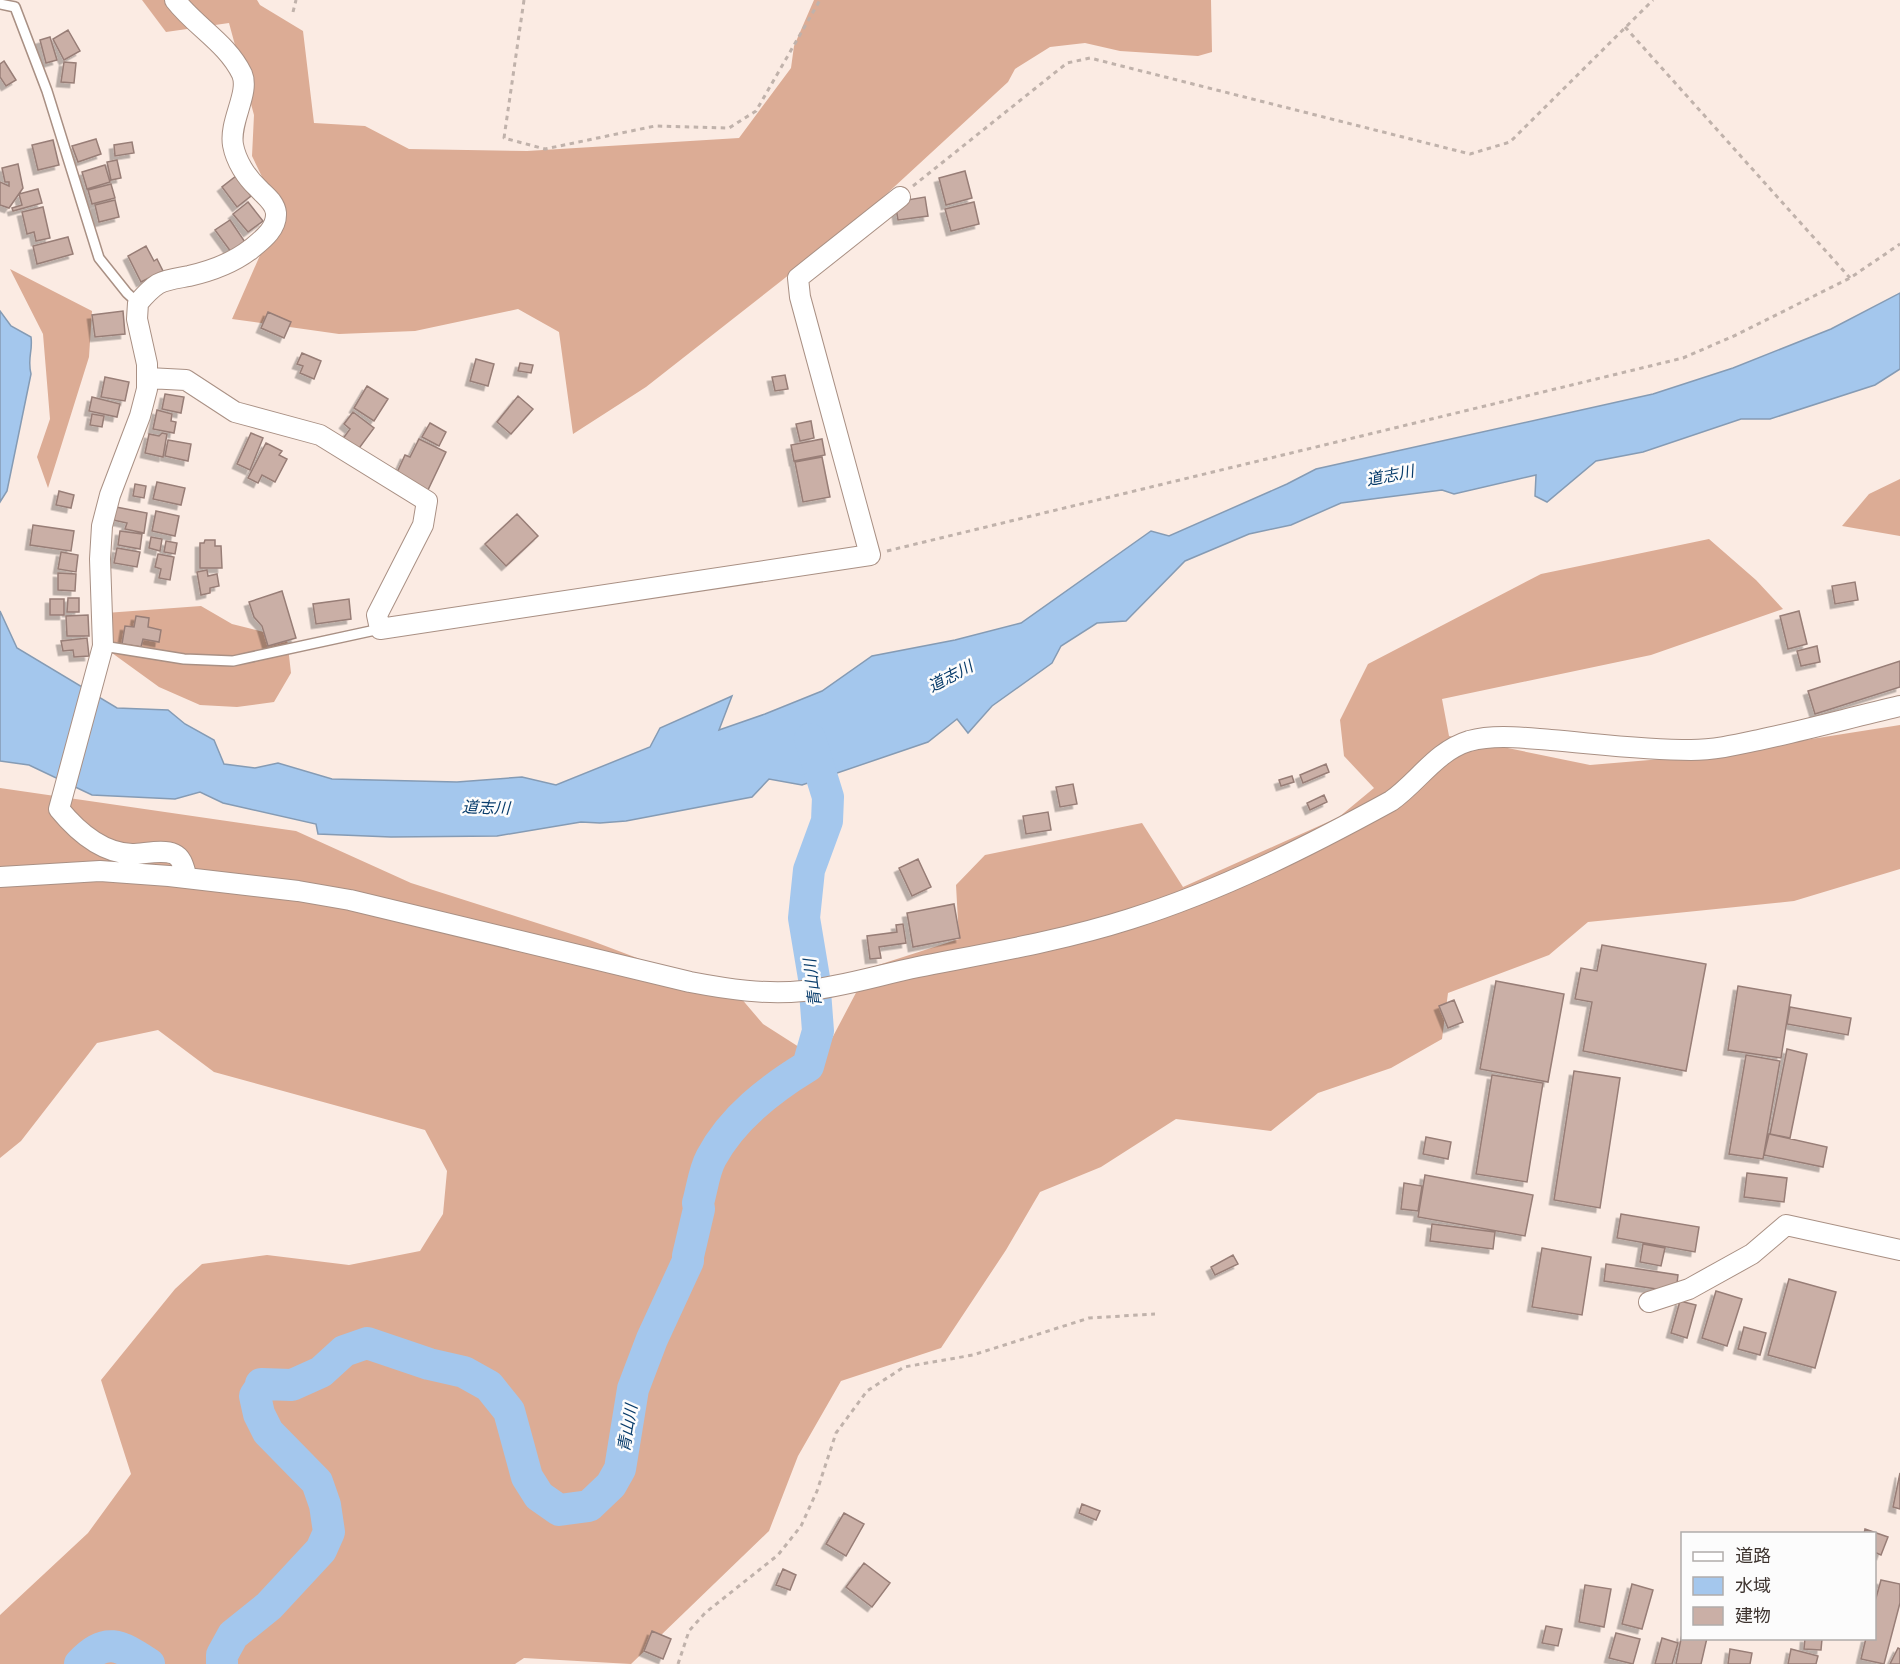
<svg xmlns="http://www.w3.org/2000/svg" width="1900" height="1664" viewBox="0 0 1900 1664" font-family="'Public Sans','Noto Sans JP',sans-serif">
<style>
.forest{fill:#dcac95}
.water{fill:#a4c7ed;stroke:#859bb4;stroke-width:1.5}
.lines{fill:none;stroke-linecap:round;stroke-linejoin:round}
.river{stroke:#a4c7ed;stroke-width:32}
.building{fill:#caafa6;stroke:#987e77;stroke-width:1.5;filter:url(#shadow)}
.lane-casing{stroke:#a99084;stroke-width:12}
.street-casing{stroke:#a99084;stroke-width:22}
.path{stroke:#c0b2ab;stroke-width:3;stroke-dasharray:4.5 4.5;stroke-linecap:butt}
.lane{stroke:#fff;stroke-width:9}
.street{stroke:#fff;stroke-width:20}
.labels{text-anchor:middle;stroke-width:5;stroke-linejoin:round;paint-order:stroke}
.water-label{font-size:16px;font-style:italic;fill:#093d6c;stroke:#fcfcfc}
</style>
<defs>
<filter id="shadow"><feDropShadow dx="-4.5" dy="4.5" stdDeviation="0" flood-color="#0004"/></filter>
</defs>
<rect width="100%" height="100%" fill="#fbebe3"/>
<path class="forest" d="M142,0H257L260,5L303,31L314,123L365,126L409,149L527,151L739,138L791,68L794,46L814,0H1211L1212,52L1198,56L1120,51L1085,43L1050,47L1015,69L1008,82L855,223L646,387L573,434L559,332L518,309L415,331L339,334L232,319L279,212L252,156L254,115L229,23L166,32Z
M10,269L92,311L89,357L48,488L37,457L50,419L43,334Z
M1900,479V536L1842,526L1869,494Z
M1709,539L1756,580L1783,609L1651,655L1442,699L1449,736L1590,765L1710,755L1900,725V869L1794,901L1588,922L1549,955L1448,993L1442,1039L1391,1068L1318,1093L1271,1131L1176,1119L1101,1167L1040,1192L1006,1250L941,1348L841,1381L798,1456L769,1531L631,1664L524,1658L515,1664H0V1615L88,1533L131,1474L101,1380L175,1289L202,1264L267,1255L349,1265L420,1251L443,1214L447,1171L425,1130L214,1072L158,1030L97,1043L21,1141L0,1158V788L296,831L411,883L587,939L740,997L763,1024L799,1047L808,1084L869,968L959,939L956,885L985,855L1142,823L1183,887L1339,817L1374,788L1344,756L1340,720L1368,664L1541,574Z
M201,606L232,624L287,638L291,673L274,702L237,707L200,705L159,687L112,653L92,614Z"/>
<path class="water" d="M1900,293V369L1875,385L1770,419H1741L1643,452L1596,461L1547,502L1535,496L1536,475L1454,494L1442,490L1341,503L1291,525L1249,534L1185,561L1126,621L1097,623L1061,646L1052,663L992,706L968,733L957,719L928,742L802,785L769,779L752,797L626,821L600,823L581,822L497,836L391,837L318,834L316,824L223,803L200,792L175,799L92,795L29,765L0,761V611L17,648L117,708L168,710L185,724L214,740L224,764L255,768L278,763L332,779L457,782L522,777L556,785L650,747L660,728L732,696L719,730L765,714L822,691L872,656L955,640L1021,623L1151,531L1169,536L1287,484L1316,469L1653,394L1733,368L1831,329Z
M0,311L11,326L31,337C33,352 27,358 31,374L7,491L0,502Z"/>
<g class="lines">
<path class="river" d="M80,1664C106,1635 121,1646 149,1664
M222,1664V1655L233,1635L269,1606L321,1550L329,1532L325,1505L317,1482L268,1432L259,1414L255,1396L261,1387V1384L292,1385L321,1372L344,1351L367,1343L429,1364L464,1372L489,1386L509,1411L527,1477L539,1496L559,1510L589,1506L611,1485L620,1469L633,1389L652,1339L688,1261V1256L699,1209L698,1203C702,1189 704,1171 711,1158C732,1118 770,1089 808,1066L818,1031L814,978L804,918L809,870L827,821L828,797L810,739"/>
</g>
<path class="building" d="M68,30L80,51L64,60L53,39Z
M50,37L57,60L46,63L40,40Z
M4,61L16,80L6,86L0,77V64Z
M64,62L76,63L74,83L61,82Z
M96,139L101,154L78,162L72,146Z
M53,140L59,165L38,170L32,145Z
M132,142L134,153L115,156L114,145Z
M117,160L121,178L111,180L107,162Z
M18,164L23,188L9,208L0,205V182L9,186V182H5L2,168Z
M105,165L110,182L87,189L82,172Z
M965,171L972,198L946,205L939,178Z
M236,176L251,196L237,207L222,187Z
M111,184L115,198L92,204L88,190Z
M38,189L42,203L13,211L12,208L22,205L19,194Z
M925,197L928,216L898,220L895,202Z
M115,200L119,217L99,222L95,205Z
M248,202L263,221L248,232L233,214Z
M974,202L979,224L951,231L945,209Z
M43,207L50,238L36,241L34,232L27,234L22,212Z
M230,220L245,242L231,252L215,230Z
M68,237L73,254L37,264L33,246Z
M146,246L154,261L157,259L163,271L141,282L128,256Z
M123,311L125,334L95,337L92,315Z
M268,312L291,322L284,338L261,328Z
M302,353L321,361L314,379L300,373L303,366L297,364Z
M476,359L494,364L488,386L470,381Z
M520,363L533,365L531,373L518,371Z
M785,375L788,389L775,391L772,377Z
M105,377L129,382L125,401L101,397Z
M367,386L388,399L374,421L354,408Z
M165,394L184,397L181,413L162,409Z
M518,396L533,409L511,434L497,422Z
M92,397L120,404L117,417L89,411Z
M157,410L172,414L171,421L176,422L174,433L153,429Z
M353,412L374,428L357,451L342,440L350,429L344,424Z
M92,414L104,416L102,427L90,425Z
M811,421L814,438L800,441L796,424Z
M430,423L446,432L439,446L422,437Z
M162,433L167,434L163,457L145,453L149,434L159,436Z
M251,433L263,438L250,470L237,464Z
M419,439L446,452L427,492L395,477L405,455L410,457Z
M822,439L825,455L794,461L791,445Z
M168,440L191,444L188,461L165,456Z
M266,443L282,451L279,455L287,459L275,482L262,475L258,483L248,478Z
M822,457L830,497L803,502L795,462Z
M157,482L185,488L181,505L153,499Z
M135,484L146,486L144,498L133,496Z
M59,491L74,495L71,508L56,505Z
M116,507L147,513L144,533L125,529L127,523L113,520Z
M156,511L179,516L175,536L152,531Z
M517,514L538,536L506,566L485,544Z
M33,525L74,531L71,551L30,545Z
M120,531L142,534L140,549L118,545Z
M151,537L162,539L160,551L149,548Z
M205,540H215V546H221L222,568H200V543H204Z
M166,541L177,543L175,554L164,552Z
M117,548L140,552L137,567L114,563Z
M61,552L78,555L76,572L58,569Z
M158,554L174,557L170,580L159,578L161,569L155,567Z
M207,570L208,576L217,574L219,586L210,588V593L201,595L197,572Z
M58,573L76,574L75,591L58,590Z
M1855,582L1858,600L1835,604L1832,586Z
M282,591L296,638L268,646L262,626L254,617L249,602Z
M68,598H79V612H67Z
M50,599H64V615H50Z
M349,599L351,619L316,624L313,604Z
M1799,611L1807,644L1788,649L1780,616Z
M88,615L89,636H67L66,616Z
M136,616L149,618L148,627L161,630L159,642L143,639L141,647L122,644L125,626L134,627Z
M87,638L89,656L74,657L73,650L63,651L61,641Z
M1817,646L1820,662L1801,666L1797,651Z
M1900,661V687L1815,714L1808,691Z
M1326,764L1329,772L1303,783L1300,775Z
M1292,776L1294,782L1281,786L1279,780Z
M1073,784L1077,804L1060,807L1056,787Z
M1324,795L1327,802L1310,810L1307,803Z
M1048,812L1051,830L1026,834L1023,816Z
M918,859L931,887L912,896L899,868Z
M954,904L960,938L913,947L907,913Z
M903,924L906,943L879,947L881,958L870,959L867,936L897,932L896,925Z
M1602,945L1706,964L1686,1071L1583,1051L1592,1002L1575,999L1581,968L1597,971Z
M1496,981L1564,994L1548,1082L1480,1069Z
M1738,986L1791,995L1781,1058L1728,1050Z
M1454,1000L1463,1022L1448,1028L1439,1006Z
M1790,1007L1851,1018L1848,1035L1787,1024Z
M1787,1049L1807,1054L1790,1138L1770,1134Z
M1746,1055L1780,1061L1763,1159L1729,1154Z
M1574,1071L1620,1078L1600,1208L1554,1200Z
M1492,1075L1543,1083L1527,1182L1476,1174Z
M1769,1134L1827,1147L1823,1167L1764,1155Z
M1426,1137L1451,1142L1448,1159L1423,1154Z
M1747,1173L1787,1178L1784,1202L1744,1197Z
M1425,1175L1533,1195L1525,1236L1418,1217Z
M1404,1183L1422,1186L1418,1211L1401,1209Z
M1621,1214L1699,1227L1695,1252L1617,1238Z
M1432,1224L1495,1232L1493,1249L1430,1241Z
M1643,1244L1665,1248L1661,1266L1640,1262Z
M1542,1248L1591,1257L1582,1315L1532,1307Z
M1233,1255L1238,1264L1215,1275L1211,1267Z
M1606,1264L1678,1275L1676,1292L1604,1281Z
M1789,1279L1836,1292L1815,1368L1768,1355Z
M1716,1291L1742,1299L1727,1346L1702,1338Z
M1680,1301L1696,1305L1687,1338L1671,1333Z
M1744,1327L1766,1333L1760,1355L1738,1349Z
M1900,1473V1509L1893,1507Z
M1082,1504L1100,1511L1096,1520L1079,1513Z
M844,1513L864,1524L846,1556L826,1544Z
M1865,1529L1888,1537L1881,1555L1874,1552V1534H1864Z
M864,1563L890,1583L872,1607L846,1587Z
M783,1569L796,1575L790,1590L776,1585Z
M1881,1580L1900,1584V1603L1884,1664L1861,1659L1866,1638H1874V1605Z
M1632,1584L1653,1590L1642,1629L1622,1624Z
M1585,1585L1611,1589L1604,1627L1579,1622Z
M1546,1626L1562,1629L1558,1646L1542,1643Z
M652,1631L671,1639L663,1659L644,1651Z
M1616,1633L1640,1639L1633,1664L1609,1658Z
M1682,1634V1638H1707L1701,1664H1676Z
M1662,1638L1678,1643L1672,1664H1655Z
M1805,1638L1822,1639L1821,1650L1804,1649Z
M1898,1648L1900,1649V1664H1890Z
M1730,1649L1752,1653L1750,1664H1728Z
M1791,1649L1818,1656L1816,1664H1788Z"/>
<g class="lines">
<g class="lane-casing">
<path id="lane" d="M0,4L15,7L47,91L99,258L127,293L138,303
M103,646L184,659L233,661L380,629"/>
</g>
<g class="street-casing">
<path id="street" d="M175,0C196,27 227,43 242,74C250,93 229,121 233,145C236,161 246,177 258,188C265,196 275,202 276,213C277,229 262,240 251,249C233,263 211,271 189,276C179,278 167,279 158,284C150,289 144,296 138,303L137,319L147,364V389L140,416L110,495L102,526L100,559L103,646L59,809C77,831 102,853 132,854C144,854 163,849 174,854C183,858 184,869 187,878
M148,378L186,380L235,412L320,435L427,501L423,525L377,615L380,629L870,555L800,297L798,278L900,197
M0,877L100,871L169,876L298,891L350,900L690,982C727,989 765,995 803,991C842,987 879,975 918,967C989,953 1061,941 1130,919C1222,890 1307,847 1391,801C1418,782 1436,751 1469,741C1495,734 1524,738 1551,740C1598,744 1644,750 1691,750C1714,750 1736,745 1759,740C1806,730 1853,717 1900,706
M1649,1302L1689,1289L1752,1254L1786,1225L1900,1250"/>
</g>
<path class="path" d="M524,0L504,138L545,149L655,126L729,128L756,111L820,0
M293,12L296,0
M1625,27L1850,278
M913,186L1067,63L1090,58L1470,154L1510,142L1653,0
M887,551L1683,358L1736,335L1850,278L1900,244
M678,1664L689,1631L705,1613L778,1555L801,1526L817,1491L836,1433L867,1391L904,1367L973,1355L1089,1318L1155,1314"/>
<use href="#lane" class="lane"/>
<use href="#street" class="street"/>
</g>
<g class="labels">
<g class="water-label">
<text transform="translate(1390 475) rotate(-11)" y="6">道志川</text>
<text transform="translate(950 676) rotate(-28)" y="6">道志川</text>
<text transform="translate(486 807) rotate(2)" y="6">道志川</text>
<text transform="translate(812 983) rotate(-97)" y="6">青山川</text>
<text transform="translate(627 1428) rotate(-80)" y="6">青山川</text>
</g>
</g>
<rect x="1681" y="1532" width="195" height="108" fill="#fcfcfc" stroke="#b0acaa" stroke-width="1.5"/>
<rect x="1693" y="1552" width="30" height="9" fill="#ffffff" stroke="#b0acaa" stroke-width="1.5"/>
<text x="1735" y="1562" font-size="18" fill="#3e342f">道路</text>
<rect x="1693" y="1577" width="30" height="18" fill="#a4c7ed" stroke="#b0acaa" stroke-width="1.5"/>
<text x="1735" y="1592" font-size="18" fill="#3e342f">水域</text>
<rect x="1693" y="1607" width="30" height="18" fill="#caafa6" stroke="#b0acaa" stroke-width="1.5"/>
<text x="1735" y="1622" font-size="18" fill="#3e342f">建物</text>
</svg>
